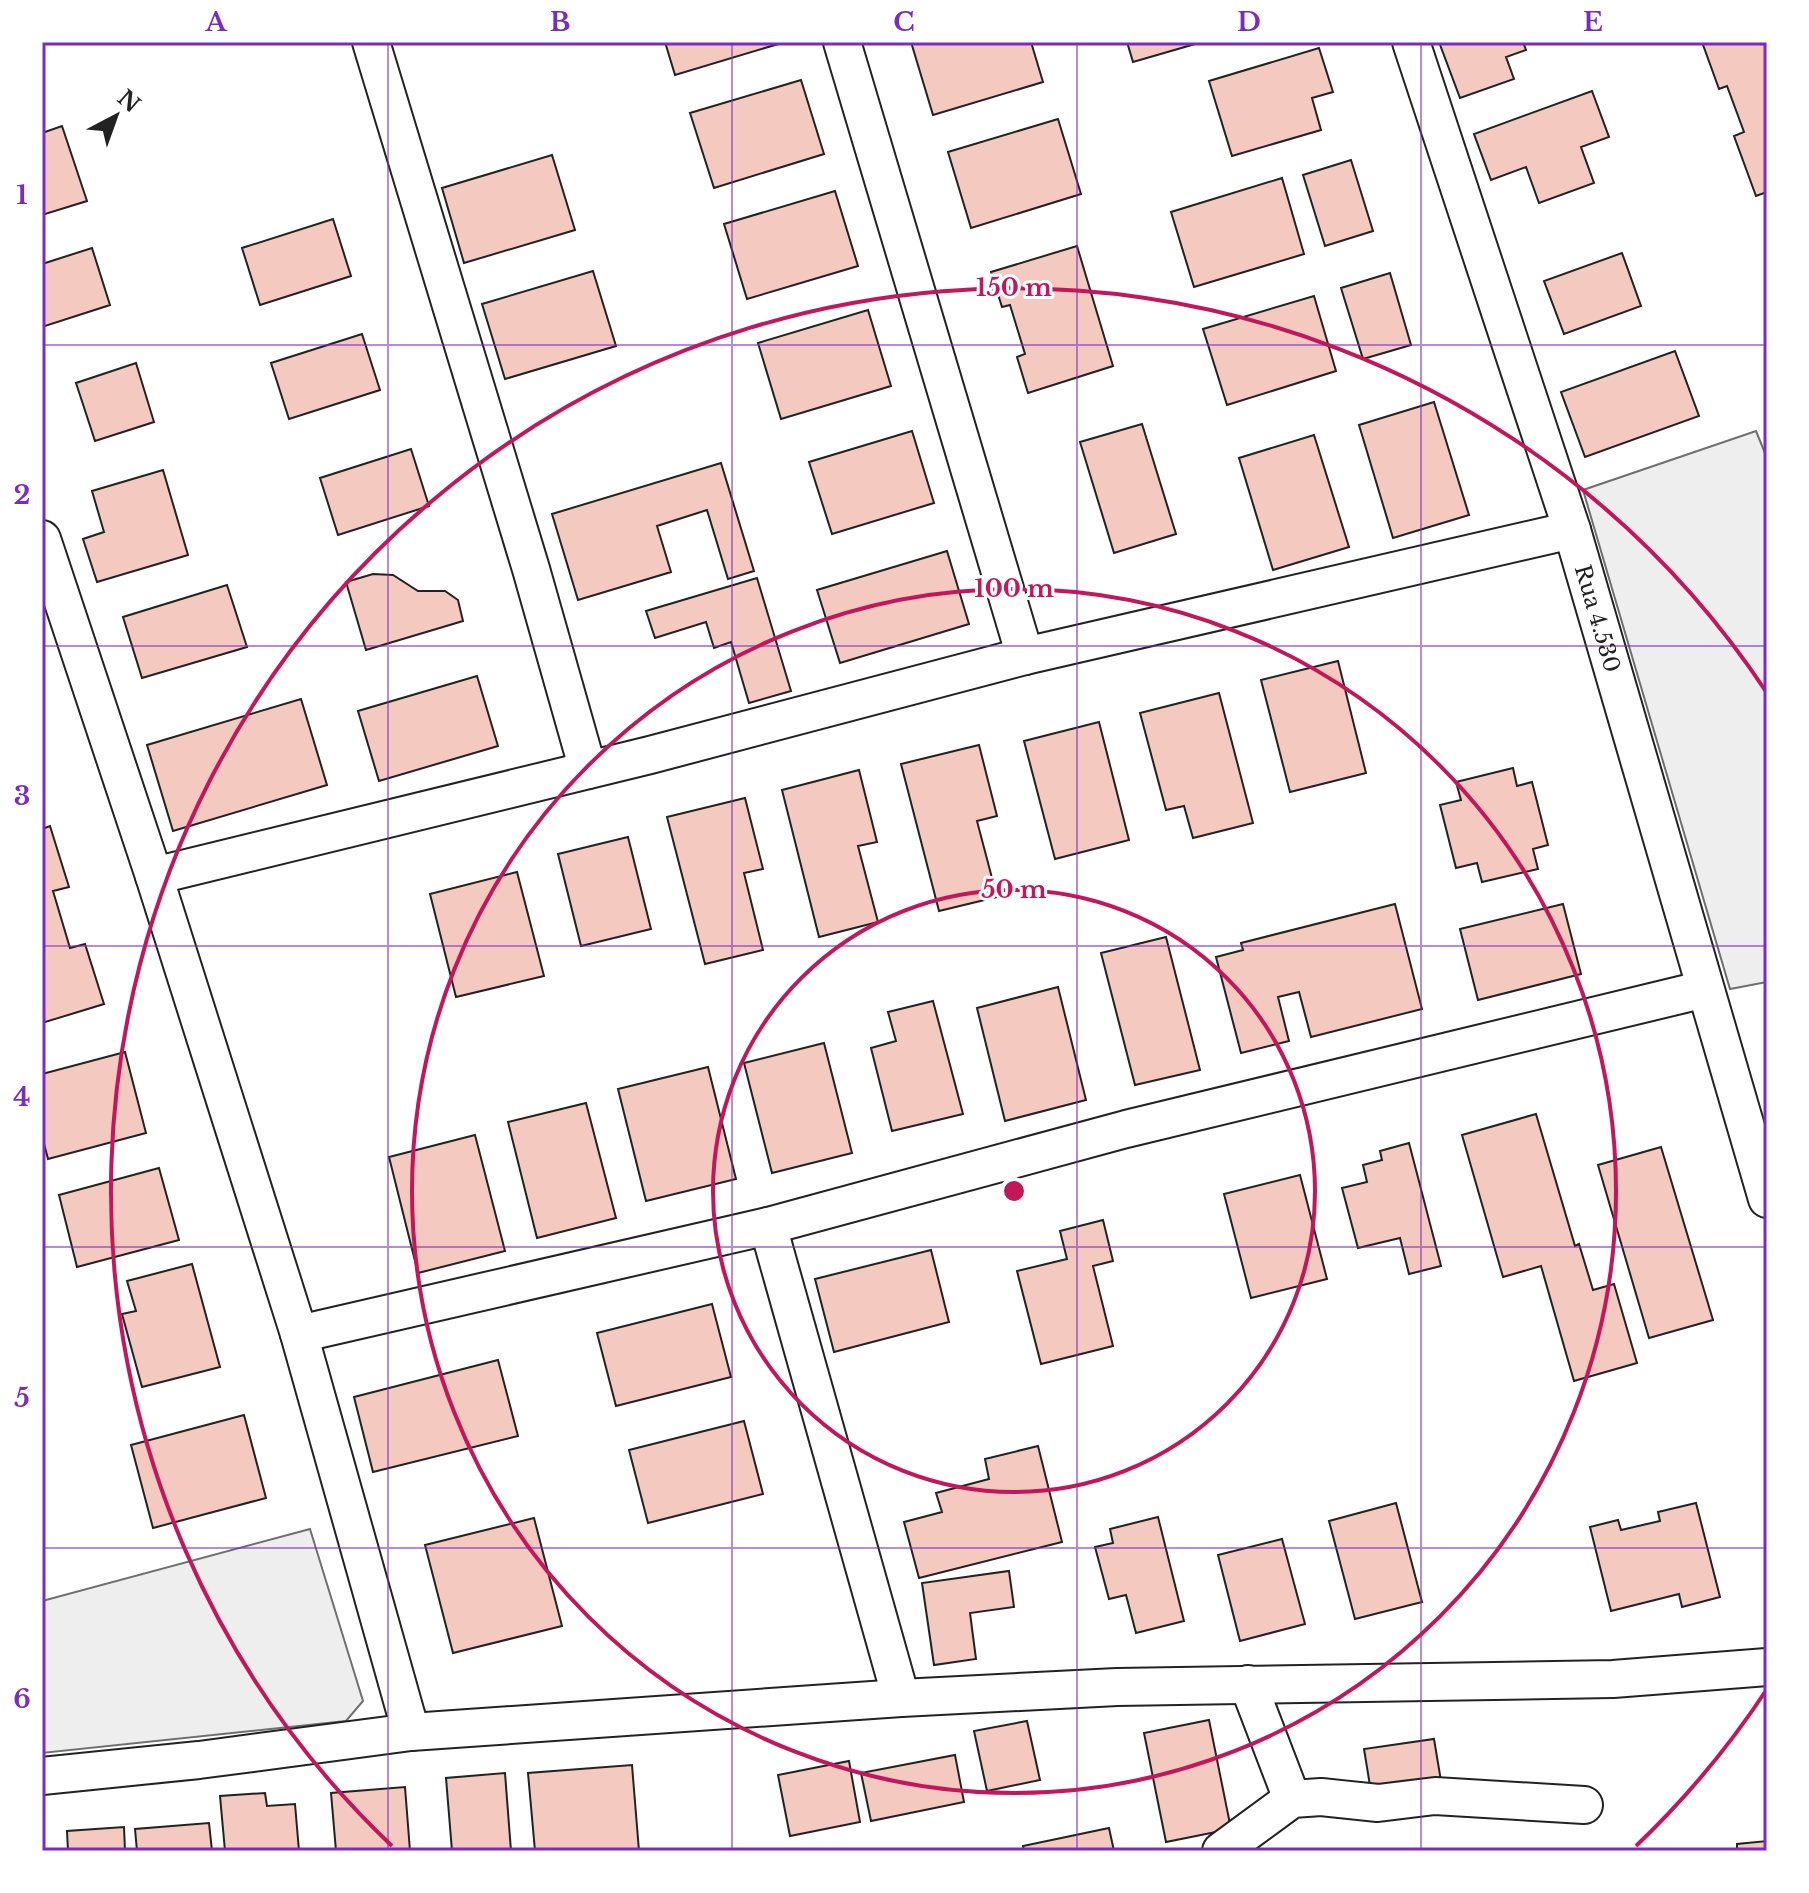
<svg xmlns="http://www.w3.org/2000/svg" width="1809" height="1893" viewBox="0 0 1809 1893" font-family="'Libre Baskerville',serif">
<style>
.green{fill:#eee;stroke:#6f6f6f;stroke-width:2}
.building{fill:#f3c9c0;stroke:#222;stroke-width:2}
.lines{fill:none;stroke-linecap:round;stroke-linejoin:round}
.minor-casing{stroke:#222;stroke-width:40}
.minor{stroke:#fff;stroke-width:36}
.grid{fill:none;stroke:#7b2cbf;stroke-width:2;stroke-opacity:0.55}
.ring{fill:none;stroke:#c2185b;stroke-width:4}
.labels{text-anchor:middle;stroke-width:6;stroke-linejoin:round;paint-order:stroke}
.street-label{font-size:22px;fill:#222;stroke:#fff}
.centre{fill:#c2185b;stroke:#fff;stroke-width:4}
.ring-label{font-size:24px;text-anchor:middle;font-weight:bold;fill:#c2185b;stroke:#fff;stroke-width:6;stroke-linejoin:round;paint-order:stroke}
.neatline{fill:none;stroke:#7b2cbf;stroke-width:3}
.grid-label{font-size:26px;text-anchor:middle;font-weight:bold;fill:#7b2cbf}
</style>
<rect width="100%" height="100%" fill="#fff"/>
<path class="green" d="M1756,431L1767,458V982L1730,989L1583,490Z
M310,1529L363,1701L346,1721L42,1753V1601Z"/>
<path class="building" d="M665,42H785L675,75Z
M911,42H1031L1043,82L933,115Z
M1127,42H1202L1133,62Z
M1439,42H1523L1526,50L1506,57L1514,79L1460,98Z
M1702,42H1767V192L1756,196L1734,136L1744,132L1727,86L1719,89Z
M1319,48L1333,92L1312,98L1321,130L1232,156L1209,81Z
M801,80L824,154L714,188L690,113Z
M1592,91L1609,137L1581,147L1594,183L1539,203L1526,167L1491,180L1474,134Z
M1058,119L1081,194L971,228L948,152Z
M62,126L87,201L42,215V133Z
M552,155L575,230L464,263L442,188Z
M1351,160L1373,231L1325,246L1303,175Z
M1282,178L1304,254L1194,287L1171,212Z
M835,191L858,266L747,299L724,224Z
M333,219L351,276L260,305L242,248Z
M1077,246L1113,366L1028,393L1017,357L1025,354L1010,305L1002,307L991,272Z
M92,248L110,305L42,327V264Z
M1622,253L1641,306L1564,334L1544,281Z
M593,271L616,346L505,379L482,304Z
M1390,273L1411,345L1363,359L1341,288Z
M1314,296L1336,371L1227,405L1203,329Z
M868,310L891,386L781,419L758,343Z
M362,334L380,390L289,419L271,363Z
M1675,351L1699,416L1585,457L1561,392Z
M136,363L154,422L95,441L76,383Z
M1434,402L1469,515L1393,538L1359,425Z
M1142,424L1176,534L1114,553L1080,442Z
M912,431L934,503L832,534L809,462Z
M1314,435L1349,547L1273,570L1239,458Z
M411,449L429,506L338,535L320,478Z
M721,463L754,571L728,579L707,510L657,526L671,572L578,600L552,514Z
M163,470L188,555L97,582L83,539L104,532L92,491Z
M947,551L969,624L840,663L817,590Z
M373,574L393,575L418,591H445L458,600L463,621L366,650L346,582Z
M757,578L791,691L749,703L731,642L714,648L706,622L655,638L646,611Z
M227,585L247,647L142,678L123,617Z
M1338,661L1366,773L1290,792L1261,680Z
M477,676L498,746L379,781L358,711Z
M1219,693L1253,823L1193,838L1184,806L1166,810L1140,713Z
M301,699L327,785L173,831L147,745Z
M1099,722L1129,840L1055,859L1024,741Z
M979,745L997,816L977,821L997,897L939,911L901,764Z
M1513,768L1517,786L1532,782L1548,845L1533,849L1538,869L1482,882L1477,863L1456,868L1440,805L1461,800L1456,782Z
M859,770L877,842L858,846L878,922L819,937L782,790Z
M745,798L763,869L744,873L763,950L705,964L667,817Z
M50,826L69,887L53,891L70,948L85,944L104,1004L42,1023V829Z
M628,837L651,929L581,946L558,854Z
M517,872L544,976L456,997L430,894Z
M1395,904L1422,1009L1311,1037L1299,992L1278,997L1289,1041L1241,1053L1216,957L1243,950L1241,943Z
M1563,904L1581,974L1478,1000L1460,929Z
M1166,937L1200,1070L1135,1085L1101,953Z
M1058,987L1086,1100L1005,1121L977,1008Z
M933,1001L963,1114L892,1131L871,1048L896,1041L888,1012Z
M824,1043L852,1153L772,1173L744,1063Z
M125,1052L146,1133L48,1159L42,1136V1074Z
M708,1067L736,1179L646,1201L618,1089Z
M586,1103L616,1218L537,1238L508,1122Z
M1536,1114L1575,1246L1579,1244L1593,1290L1614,1284L1637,1363L1574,1381L1541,1266L1503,1277L1462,1135Z
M475,1135L505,1251L418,1273L389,1157Z
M1409,1143L1441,1266L1409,1274L1400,1238L1358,1248L1342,1188L1367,1182L1363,1165L1382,1160L1380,1151Z
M1661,1147L1713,1320L1649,1338L1598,1165Z
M159,1168L179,1240L77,1267L59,1195Z
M1300,1175L1327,1279L1251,1298L1224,1194Z
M1103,1220L1113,1261L1093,1266L1113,1346L1041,1364L1017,1271L1067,1259L1060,1231Z
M931,1250L949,1322L834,1352L815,1279Z
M192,1264L220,1367L142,1387L122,1314L136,1311L127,1281Z
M712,1304L731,1377L616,1406L597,1333Z
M498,1360L518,1436L373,1472L354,1397Z
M244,1415L266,1498L153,1528L131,1445Z
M744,1421L763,1494L648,1523L629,1450Z
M1038,1446L1062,1542L919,1578L904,1522L942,1512L936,1493L989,1479L985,1459Z
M1396,1503L1422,1602L1355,1619L1329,1521Z
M1696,1503L1720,1597L1682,1607L1679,1594L1611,1611L1590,1527L1618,1520L1621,1530L1660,1521L1658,1512Z
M1158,1517L1184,1621L1136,1633L1126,1595L1109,1599L1095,1547L1113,1543L1110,1529Z
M534,1518L562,1626L453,1653L425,1545Z
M1282,1539L1305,1624L1240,1641L1218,1555Z
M1009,1571L1014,1607L970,1613L976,1659L934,1665L922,1583Z
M1209,1720L1231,1829L1166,1842L1144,1733Z
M1027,1721L1040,1780L987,1791L974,1731Z
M1434,1739L1442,1787L1372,1798L1364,1749Z
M955,1755L964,1802L871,1821L861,1773Z
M849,1761L860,1822L790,1836L778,1775Z
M632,1765L639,1851H535L528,1773Z
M505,1773L511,1851H452L446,1778Z
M405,1787L410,1851H336L331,1793Z
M265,1793L267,1806L295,1804L299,1851H225L220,1796Z
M209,1823L212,1851H137L135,1829Z
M124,1827L125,1851H68L67,1831Z
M1109,1828L1114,1851H1024L1023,1846Z
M1767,1841V1851H1737V1844Z"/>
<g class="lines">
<g class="minor-casing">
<g id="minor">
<path d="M371,42L531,569L588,770"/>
<path d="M842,42L1025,656"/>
<path id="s1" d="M1411,42L1572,530L1767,1199"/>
<path d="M42,539L154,876L299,1334L411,1732"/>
<path d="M154,876L650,755L1025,656L1572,530"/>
<path d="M768,1226L901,1698"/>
<path d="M299,1334L768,1226L1126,1129L1705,989"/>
<path d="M1248,1684L1292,1799"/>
<path d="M42,1776L199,1760L411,1732L901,1698L1117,1687L1613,1679L1767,1667"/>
<path d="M1221,1851L1292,1799L1321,1797L1378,1803L1435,1796L1584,1805"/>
</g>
</g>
<use href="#minor" class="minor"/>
</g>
<path class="grid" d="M388,42V1851M732,42V1851M1077,42V1851M1421,42V1851M42,345H1767M42,646H1767M42,946H1767M42,1247H1767M42,1548H1767"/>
<g class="ring">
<circle cx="1014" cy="1191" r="301"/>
<circle cx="1014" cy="1191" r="602"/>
<path d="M1767 1689A903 903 0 0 1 1636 1846M392 1846A903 903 0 1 1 1767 693"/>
</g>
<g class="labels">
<g class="street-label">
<text dy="8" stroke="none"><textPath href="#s1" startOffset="606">Rua 4.530</textPath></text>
</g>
</g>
<circle cx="1014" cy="1191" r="12" class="centre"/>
<g class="ring-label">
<text x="1014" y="296">150 m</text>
<text x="1014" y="597">100 m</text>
<text x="1014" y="898">50 m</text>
</g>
<rect width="1809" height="1893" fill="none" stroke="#ffffff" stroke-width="88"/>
<g transform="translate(116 116) rotate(41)" stroke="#ffffff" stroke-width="6" paint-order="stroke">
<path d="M0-6L14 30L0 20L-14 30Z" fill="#222222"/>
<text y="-12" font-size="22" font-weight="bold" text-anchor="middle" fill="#222222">N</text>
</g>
<rect x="44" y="44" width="1721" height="1805" class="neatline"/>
<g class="grid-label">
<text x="216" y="31">A</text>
<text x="560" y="31">B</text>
<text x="904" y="31">C</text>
<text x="1249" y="31">D</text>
<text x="1593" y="31">E</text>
<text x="22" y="204">1</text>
<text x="22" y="504">2</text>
<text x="22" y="805">3</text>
<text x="22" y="1106">4</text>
<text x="22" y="1407">5</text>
<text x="22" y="1708">6</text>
</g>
</svg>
